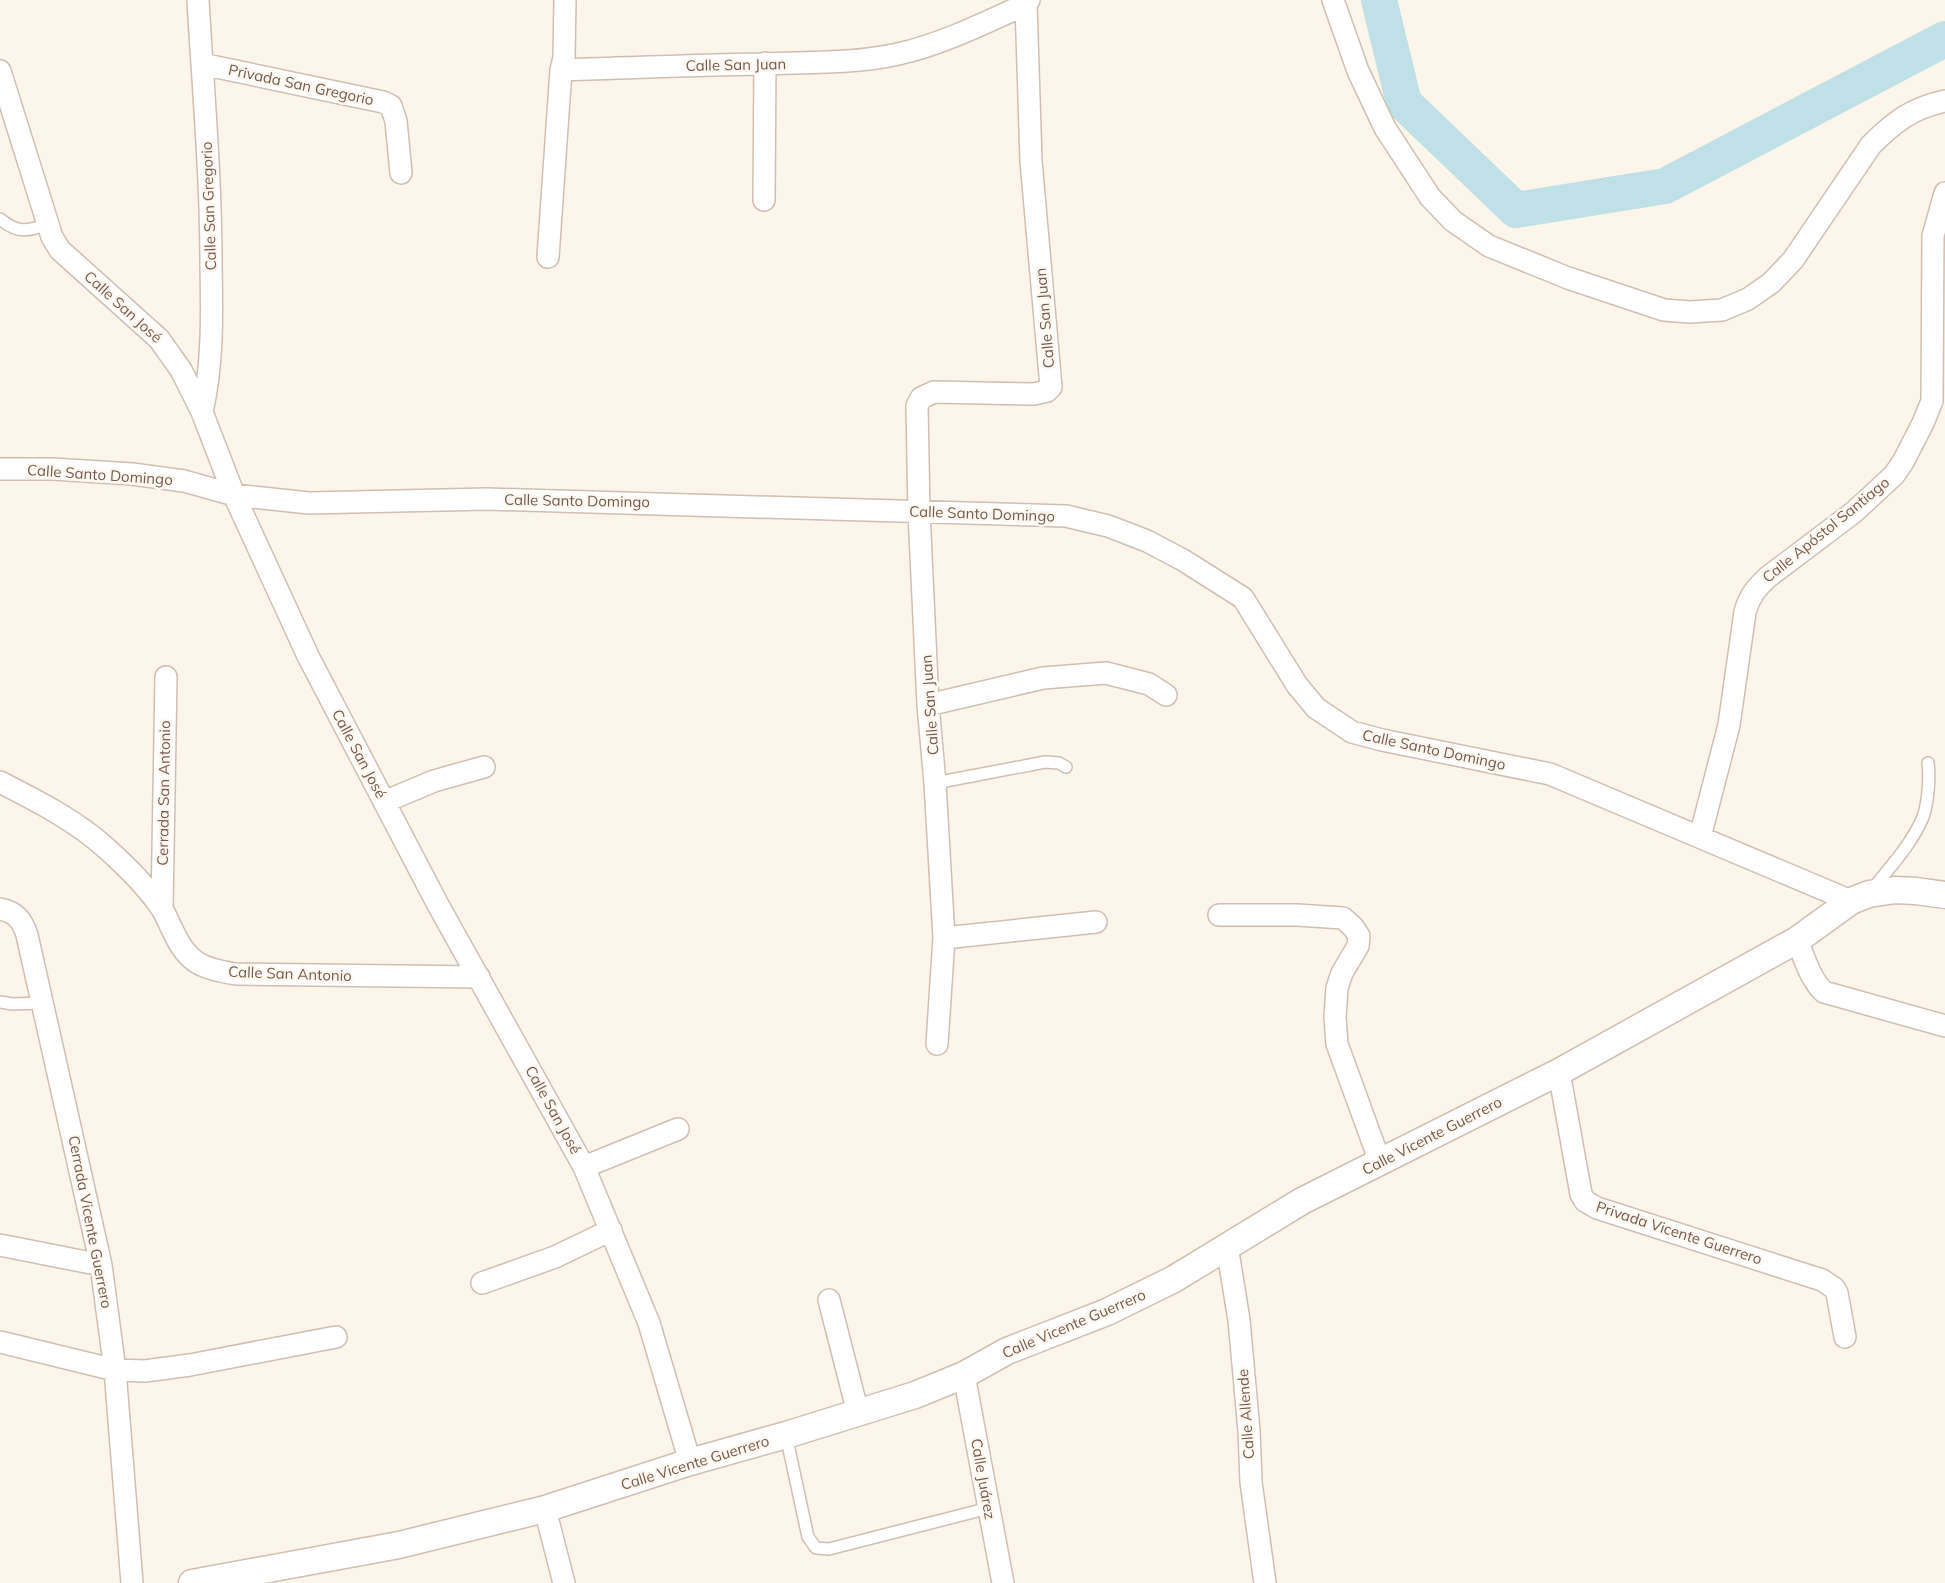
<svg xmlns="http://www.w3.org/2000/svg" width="1945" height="1583" viewBox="0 0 1945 1583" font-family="Mulish,sans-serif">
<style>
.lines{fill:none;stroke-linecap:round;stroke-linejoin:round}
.river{stroke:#bee0e6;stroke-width:36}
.service-casing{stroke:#d0bfb1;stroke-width:14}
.minor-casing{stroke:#d0bfb1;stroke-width:24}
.tertiary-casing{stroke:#d0bfb1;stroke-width:29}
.service{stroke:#fff;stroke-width:11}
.minor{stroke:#fff;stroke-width:21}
.tertiary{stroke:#fff;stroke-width:26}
.labels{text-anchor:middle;stroke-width:5;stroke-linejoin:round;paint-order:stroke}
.street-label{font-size:15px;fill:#765b4d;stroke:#fef9f0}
</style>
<rect width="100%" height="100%" fill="#fcf5e9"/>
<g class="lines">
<path class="river" d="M1379,0L1404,103L1516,210L1665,186L1945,39"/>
<g class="service-casing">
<path id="service" d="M0,219C17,233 27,232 47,224
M935,783L1045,762L1059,763L1066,767
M1871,891C1889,868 1912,844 1923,817C1928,803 1930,777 1928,763
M0,1002L12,1004L42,1003
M786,1435L808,1537L816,1548L829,1549L989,1508"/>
</g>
<g class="minor-casing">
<path id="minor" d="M198,0C203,88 211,176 211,265C212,314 213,364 202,412
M1333,0L1358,71L1385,128L1430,197L1453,221L1489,246L1568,278L1664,310L1690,312L1722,310L1748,299L1771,283L1793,260L1871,145C1894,122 1912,108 1945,101
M202,64L383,102L391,106L396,121L401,173
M561,70C628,68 695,65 762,64C808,62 854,64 898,54C940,45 987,22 1026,4L1029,0
M0,71L52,237L60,250L159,339L181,370L202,412L234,495L308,656L437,903L584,1167L649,1323L690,1462
M764,200L765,63
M548,257L561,70L564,57L565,0
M0,469H53L132,474L184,481L234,495L309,503L487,499L1066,516L1108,526L1147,541L1183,560L1243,598L1297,685L1316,708L1352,732L1382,740L1550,774L1851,901
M928,705L1043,678L1106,673L1149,684L1166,695
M0,782C37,801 75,820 106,848C126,866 145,884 160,906C166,914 169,924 174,933C188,964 204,969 236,974L479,977
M384,802L434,781L484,767
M1700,837L1729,725L1745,612C1749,597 1756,588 1768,577L1854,512L1894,475L1903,462L1923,423L1932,401L1933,236L1945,193
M162,908L166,677
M0,909C16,912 22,920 27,935L101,1265L115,1370L132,1583
M1219,915H1297L1343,918L1353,927L1359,936L1358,946L1342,973L1337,988L1335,1017L1337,1044L1380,1162
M944,938L1096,922
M1797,940C1804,957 1810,979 1824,992L1945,1026
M937,1044L944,938L935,783L928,705L919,512L917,406L921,398L934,392L1034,394L1047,391L1051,387L1031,161L1026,4
M1559,1072L1581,1194L1585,1201L1597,1208L1822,1280L1834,1288L1837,1293L1845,1337
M584,1167L678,1129
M0,1245L101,1265
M1227,1246L1239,1320L1249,1431L1251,1482L1265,1583
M482,1283L555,1257L611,1230
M829,1300L858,1413
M0,1342L115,1370L145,1371L190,1365L336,1337
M964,1375L1003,1583
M545,1509L564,1583"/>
</g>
<g class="tertiary-casing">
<path id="tertiary" d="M192,1583L399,1545L545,1509L690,1462L786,1435L915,1395L964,1375L1007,1351L1107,1312L1174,1279L1302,1201L1559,1072L1797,940L1851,901L1869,894L1895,890L1916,891L1945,895"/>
</g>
<use href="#service" class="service"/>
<use href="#minor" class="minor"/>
<use href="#tertiary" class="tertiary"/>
</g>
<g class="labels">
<g class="street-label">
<text transform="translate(736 65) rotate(-1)" y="5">Calle San Juan</text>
<text transform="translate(301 85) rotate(12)" y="5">Privada San Gregorio</text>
<text transform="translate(209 206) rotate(-92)" y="5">Calle San Gregorio</text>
<text transform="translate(123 307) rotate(42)" y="5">Calle San José</text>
<text transform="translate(1045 318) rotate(-95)" y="5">Calle San Juan</text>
<text transform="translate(100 475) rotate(4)" y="5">Calle Santo Domingo</text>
<text transform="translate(577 501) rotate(1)" y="5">Calle Santo Domingo</text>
<text transform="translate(982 514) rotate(2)" y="5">Calle Santo Domingo</text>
<text transform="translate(1826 530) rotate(-39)" y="5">Calle Apóstol Santiago</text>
<text transform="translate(930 705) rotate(-94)" y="5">Calle San Juan</text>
<text transform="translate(1434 750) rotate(12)" y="5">Calle Santo Domingo</text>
<text transform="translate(359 754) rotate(62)" y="5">Calle San José</text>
<text transform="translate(164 793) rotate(-89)" y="5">Cerrada San Antonio</text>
<text transform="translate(290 974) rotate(2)" y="5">Calle San Antonio</text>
<text transform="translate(553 1110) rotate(61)" y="5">Calle San José</text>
<text transform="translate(1432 1136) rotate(-27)" y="5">Calle Vicente Guerrero</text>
<text transform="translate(90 1222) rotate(79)" y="5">Cerrada Vicente Guerrero</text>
<text transform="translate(1679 1233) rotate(18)" y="5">Privada Vicente Guerrero</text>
<text transform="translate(1074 1324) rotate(-23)" y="5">Calle Vicente Guerrero</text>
<text transform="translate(1246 1414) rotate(-94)" y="5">Calle Allende</text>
<text transform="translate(695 1463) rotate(-17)" y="5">Calle Vicente Guerrero</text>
<text transform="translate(983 1479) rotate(80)" y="5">Calle Juárez</text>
</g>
</g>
</svg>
